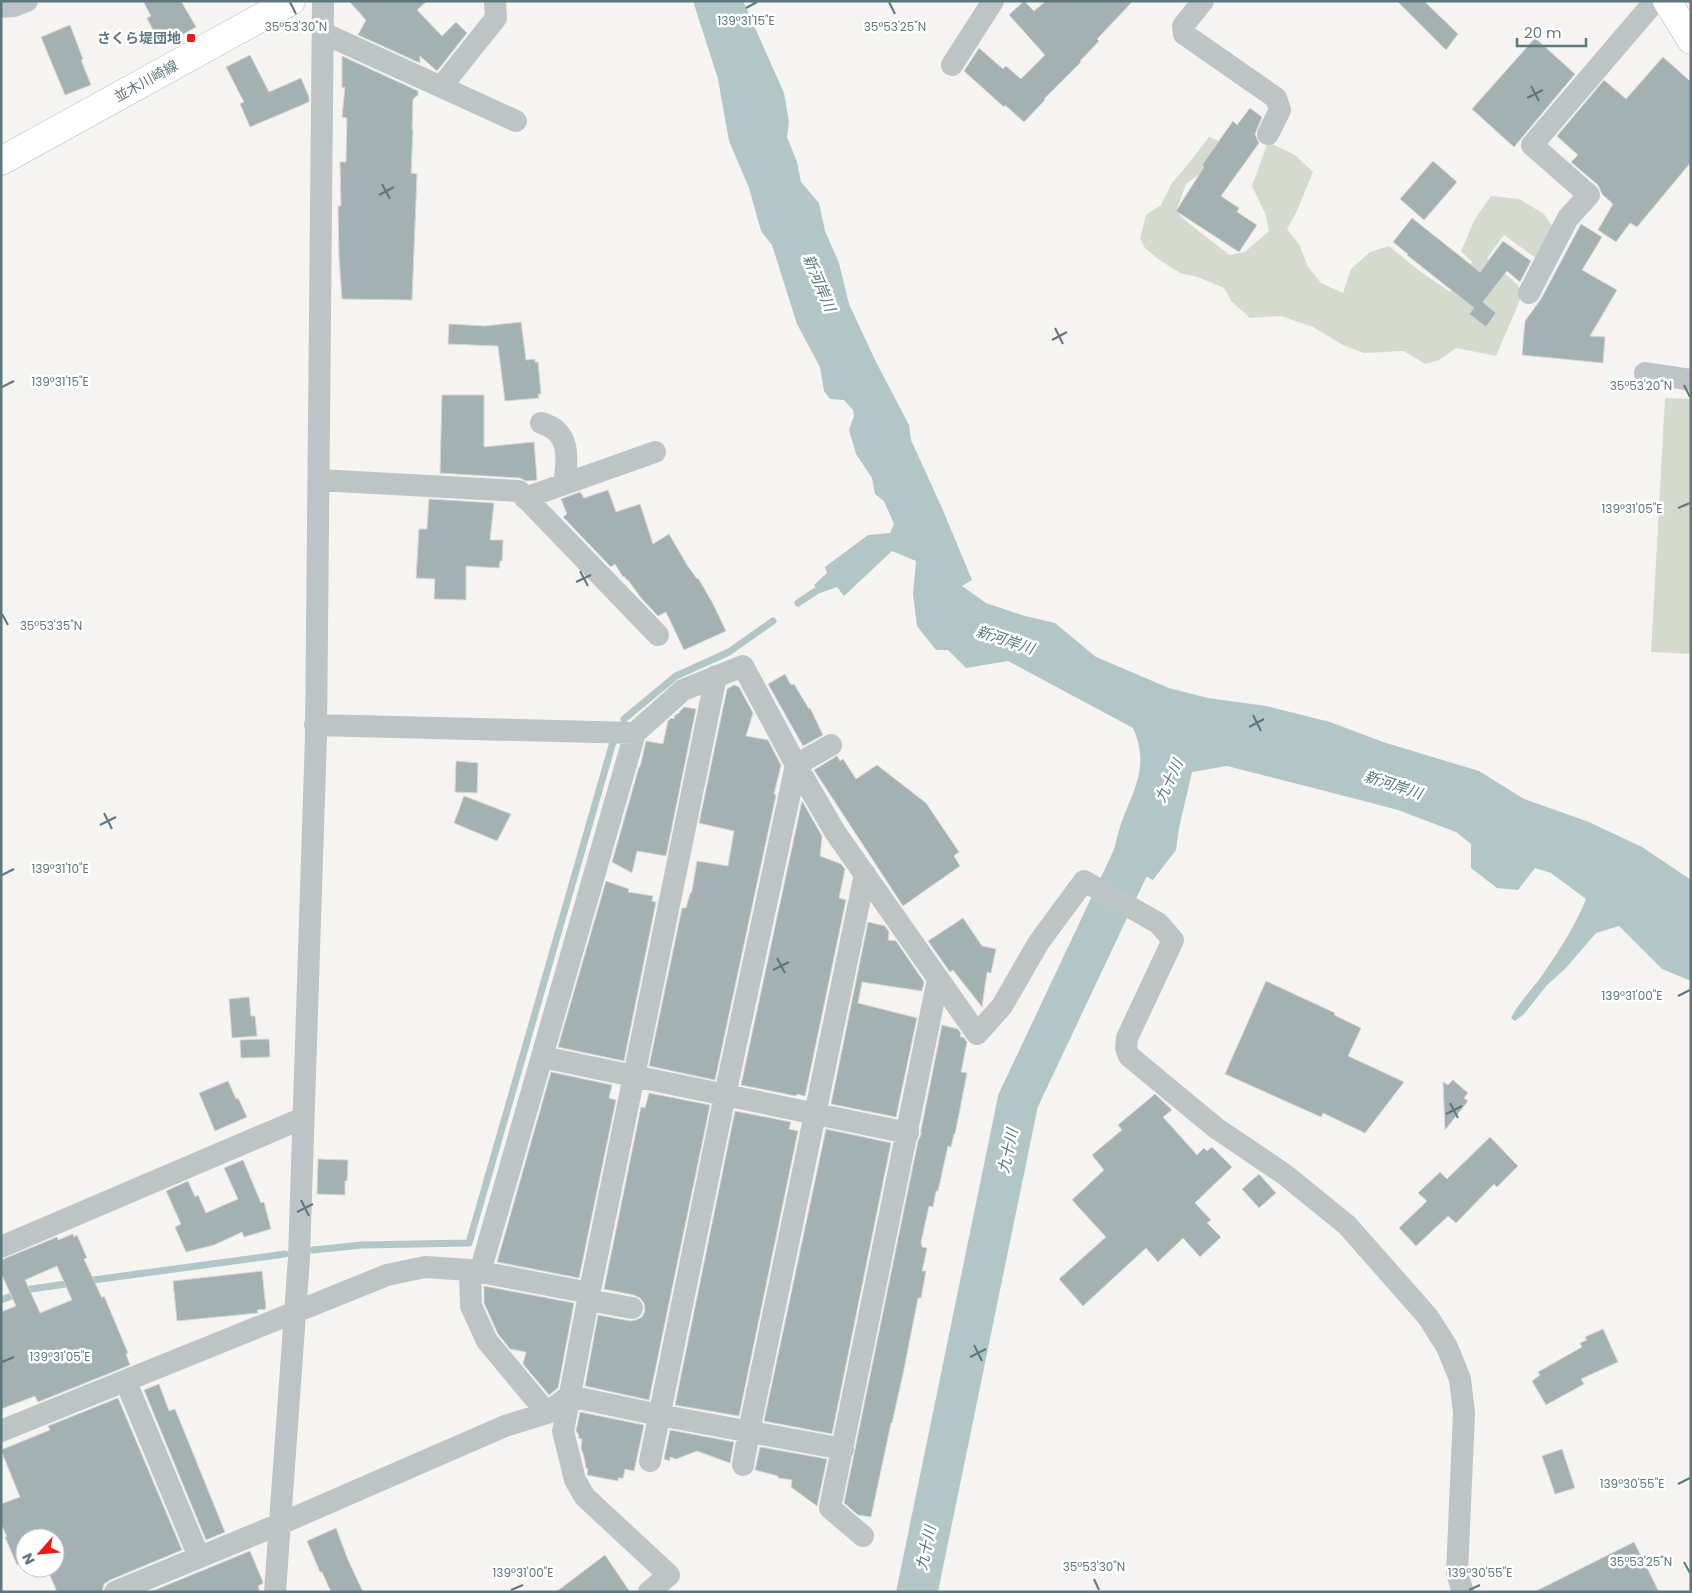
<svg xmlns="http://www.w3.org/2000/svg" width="1692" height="1593" viewBox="0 0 1692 1593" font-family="Poppins,'Noto Sans JP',sans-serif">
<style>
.green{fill:#d5dacf}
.water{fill:#b2c6c7}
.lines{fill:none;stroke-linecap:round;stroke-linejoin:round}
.stream{stroke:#b2c6c7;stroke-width:7}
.river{stroke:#b2c6c7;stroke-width:41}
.building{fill:#a3b1b3;stroke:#d6d6d3;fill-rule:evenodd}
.secondary-casing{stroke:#afb8bb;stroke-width:29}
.street{stroke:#bdc4c6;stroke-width:22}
.secondary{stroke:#fff;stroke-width:28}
.ticks{fill:none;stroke:#5d777e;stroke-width:2}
.poi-dot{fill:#f21a13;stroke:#fff;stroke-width:2}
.labels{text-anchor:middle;stroke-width:5;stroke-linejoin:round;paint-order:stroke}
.poi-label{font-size:14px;font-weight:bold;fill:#5d777e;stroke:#fff;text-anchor:end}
.street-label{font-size:14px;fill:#5d777e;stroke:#fff}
.water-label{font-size:15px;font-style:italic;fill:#58787b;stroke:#fff}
.ticks-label{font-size:12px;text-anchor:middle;fill:#5d777e;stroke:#fff;stroke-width:5;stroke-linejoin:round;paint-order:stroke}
</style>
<rect width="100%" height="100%" fill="#f5f4f0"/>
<path class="green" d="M1209,137L1219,141L1206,169L1186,184L1176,211C1192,228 1212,240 1229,255L1245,252L1269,231L1265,213L1252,186L1268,142L1295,155L1313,172L1296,213L1287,229L1300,246L1308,267L1321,283L1343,293L1351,269L1370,252L1389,246L1421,272L1450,292L1472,262L1461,251L1475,219L1491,196L1519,199L1544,214L1559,236L1537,259L1504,235L1487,258L1518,285L1523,293L1496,356L1456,348L1439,360L1425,364L1404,351L1364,353L1343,345L1313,327L1281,316L1250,318L1232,302L1224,288L1198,277L1180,273L1158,259L1145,248L1140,238L1146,215L1161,205L1172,183L1184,169Z
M1665,398L1691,399V654L1651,652Z"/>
<path class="water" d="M693,1H743L784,93L789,122L787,137L797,162L801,182L819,203L825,231L839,263L849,304L876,362L909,425L911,440L942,508L972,580L962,586L986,603L1025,616L1055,623L1096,657L1169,688L1208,698L1266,706L1330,722L1383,742L1479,771L1524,799L1589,822L1642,847L1691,880V981L1662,969L1619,926L1596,933L1565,969L1547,985L1524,1014L1515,1021L1511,1018C1519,1002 1531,991 1541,977C1556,956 1577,923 1586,899L1551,873L1535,868L1518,890L1497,888L1471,868V844L1456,832L1398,810L1333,793L1227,766L1192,772L1179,828L1176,850L1153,880L1112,859C1115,847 1117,835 1121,824C1134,788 1150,766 1133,728L1008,661L966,668L948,650H936L917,626L913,594L916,561L892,551L844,596L837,587L820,593L814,585L827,573L825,567L868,535L890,533L894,524L884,501L875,494L872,478L856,454L849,430L854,416L853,410L844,400L830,399L824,391L820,367L797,324L772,245L761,231L749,188L729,141L718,79Z"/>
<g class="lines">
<path class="stream" d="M798,603L825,585
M624,719L676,676L729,652L773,621
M313,1250L362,1245L469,1243L613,742
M86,1281L285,1254
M1,1300L31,1289L73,1283"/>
<path class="river" d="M917,1592L1018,1101L1152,817"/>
</g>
<path class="building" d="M143,1H181L196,27L166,44L161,33L156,36L147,18L151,16Z
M349,1H427L417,10L442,36L456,22L467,33L437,71L420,56V63L358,35L366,20Z
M1024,1L1034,11L1046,1H1133L1097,39L1099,41L1080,61L1081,62L1044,99L1045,100L1024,122L1005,105L1004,107L964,71L979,48L1003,69L1006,66L1021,79L1045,55L1009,15Z
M1397,1H1424L1458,34L1446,50Z
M70,25L83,59L81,60L91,85L65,95L41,37Z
M1535,38L1575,74L1514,147L1472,109Z
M250,55L269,92L301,78L309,97V102L250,127L240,104L244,102L226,67Z
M342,56L418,91V95L413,99L412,130H413L411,173L417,174L412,300L342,299L339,256L338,206H341L340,162H346L347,118L342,117L345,87L342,88Z
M1663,57L1691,82V162L1637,227L1630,223L1616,242L1598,230L1613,204L1602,194L1598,185L1571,162L1578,155L1557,136L1604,80L1626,99Z
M1250,108L1262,117L1255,134L1259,143L1221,196L1239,208L1237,212L1257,225L1239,252L1176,211L1204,167L1202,165L1233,121L1237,125Z
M1433,161L1457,182L1424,220L1400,199Z
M1412,218L1480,272L1503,241L1531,261L1520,282L1507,271L1483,302L1496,313L1486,327L1469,314L1474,308L1407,255L1408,254L1393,242Z
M1581,224L1602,237L1582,270L1617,290L1590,336L1605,337L1603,363L1522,355L1525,321L1541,299Z
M521,322L526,360L535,359V362H538L541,394H538L539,398L505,401L498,346L448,344L449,324L484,326Z
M442,395H484V447L534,442L537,480L526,481L520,478L440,473Z
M608,490L616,512L640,504L653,544L669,534L687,565L697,579L698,578L712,602L726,631L684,650L666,612L658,616L642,599L628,580H627L624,576L623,577L615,564L611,567L563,517L567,514L561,499L580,492L584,498Z
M429,499L494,503L490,540H503L502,561H500L499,568L466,566V600L434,599L435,579L416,578L419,529H427Z
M785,674L791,685L794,684L809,709L810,708L823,735L803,746L768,684Z
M734,685L739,687L753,713L746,736L768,740L781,765L774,794L776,795L715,1080L649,1066L682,908H686L690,894L692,891L697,861L728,866L734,831L699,823L727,689Z
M684,707L696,709L666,856L637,851L632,873L612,862L639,767H640L646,741L663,744L668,721L671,718L674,719L675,715L679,713L680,711Z
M837,756L840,761L843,759L856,779L877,765L926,803L959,852L954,856L960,866L903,906L814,770Z
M456,761L478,763L477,793L455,792Z
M464,796L511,814L497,841L454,823Z
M802,801L822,836L820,856L841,864L845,869L839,898L846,900L805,1096L797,1094L796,1096L741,1085Z
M606,881L629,889L628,892L653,896L652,901L656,902L624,1061L558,1047Z
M963,918L982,946L996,949L991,973L987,972L982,1007L953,970L950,972L928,941Z
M868,922L885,926L889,932L888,940L896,941L924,982L922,991L862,982L858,1003L917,1018L896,1117L831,1104Z
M1266,981L1335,1013L1334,1015L1361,1028L1348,1056L1404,1082L1365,1133L1323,1113L1321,1117L1225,1074Z
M249,997L251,1016H255L257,1036L232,1038L229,999Z
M942,1025L958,1029L961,1034L960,1037H963L967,1042L961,1072L967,1073L955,1134H954L951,1147L948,1146L938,1191H936L933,1207L929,1206L921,1242L922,1247L927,1248L922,1271H926L921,1298H918L904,1369L892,1423H891L871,1517L858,1515L844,1503L918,1141L921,1135V1130Z
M269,1039L270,1057L241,1058L240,1040Z
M551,1072L612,1085L609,1098L616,1100L579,1278L497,1262Z
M1453,1080L1468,1093L1464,1098L1468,1101L1445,1130L1443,1082L1448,1085Z
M228,1081L236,1099L238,1098L247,1117L215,1131L199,1093Z
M649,1093L710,1105L649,1400L585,1386L598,1315L630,1321L636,1320L642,1317L645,1311L644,1303L640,1298L634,1295L604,1289L641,1107L645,1108Z
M1155,1094L1172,1110L1163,1117L1197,1155L1204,1148L1207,1151L1212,1147L1232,1167L1195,1203L1211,1220L1207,1223L1221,1237L1200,1257L1183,1238L1158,1262L1146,1248L1083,1306L1059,1279L1106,1237L1072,1200L1104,1170L1092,1155L1122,1130L1118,1125Z
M735,1111L791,1122L789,1129L798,1131L739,1416L675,1405Z
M826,1129L891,1143L832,1434L764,1421Z
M1490,1137L1518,1166L1497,1187L1494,1184L1456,1223L1448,1216L1416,1246L1399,1228L1427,1201L1418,1193L1440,1172L1447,1179Z
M318,1159L348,1160L347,1181H345V1195L317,1194Z
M243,1160L261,1203L264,1202L271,1229L244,1237L242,1232L214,1245L186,1252L175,1227L181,1224L166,1191L188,1181L195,1197L198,1195L206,1213L238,1199L224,1168Z
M1259,1174L1276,1193L1259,1208L1242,1189Z
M73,1234L74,1237L77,1235L87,1258L84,1259L102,1298L104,1296L128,1353L126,1354L130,1365L38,1402L35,1396L1,1409V1312L16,1306L1,1273V1260L57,1237L58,1240ZM57,1266L72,1300L40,1313L25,1280Z
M262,1271L266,1309L257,1310L258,1313L177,1321L173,1281Z
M484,1286L574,1303L558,1388L549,1395L523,1364L526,1352L510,1349L498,1334L484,1303Z
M1603,1329L1618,1362L1581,1379L1584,1384L1546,1405L1532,1381L1540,1375L1538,1372L1582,1347L1580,1343L1587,1340L1585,1337Z
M159,1384L169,1411L175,1409L225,1532L206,1540L144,1390Z
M118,1398L182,1550L110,1580L104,1584L102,1592H57L47,1568H55V1538H25V1561L17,1565L5,1537H7L1,1524V1504L20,1497L1,1450L50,1430L48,1426Z
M580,1412L644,1425L634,1471L625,1469L623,1478H618V1481L587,1475L588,1469L586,1468L584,1457L581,1448L582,1439L578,1438L579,1435L576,1431Z
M670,1430L734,1442L730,1463L697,1451L676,1459L670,1457V1461L664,1459Z
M760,1447L827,1459L817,1506L791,1487L792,1480L778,1478V1476L755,1470Z
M1562,1449L1575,1488L1555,1494L1542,1456Z
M336,1528L348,1560L363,1592H331L322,1572H320L307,1541Z
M1634,1542L1659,1592H1534Z
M250,1551L263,1582L262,1584L258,1586L260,1592H150Z
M605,1555L630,1592H556Z"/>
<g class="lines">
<g class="secondary-casing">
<path id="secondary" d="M1667,1L1691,40
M1,161L291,1"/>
</g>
<path class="street" d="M1203,1L1183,26L1184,34L1276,98L1280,110L1268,134
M1,7L14,6L27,1
M323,33L516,121
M952,65L993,1
M441,87L496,18L495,1
M1529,293L1568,218L1589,195L1532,145L1655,1
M1645,373L1691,380
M541,423C571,431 568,459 564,484
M319,480L519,491L658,635
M525,498L655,452
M315,725L635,733
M542,1057L908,1133
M1,1247L303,1118
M470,1270L471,1306L487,1341L547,1413
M480,1272L635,733L683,690L743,666L796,765L835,832L977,1034L1002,1006L1039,942L1084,881L1158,923L1173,940L1127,1038L1126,1048L1129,1056L1216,1128L1284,1174L1347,1225L1428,1317L1447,1347L1460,1379L1464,1413L1457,1573L1463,1592
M588,1300L632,1308
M126,1382L199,1557
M1,1431L387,1275L425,1267L470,1270L590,1293
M650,1461L725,1095L796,765L831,745
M743,1465L749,1431L865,874
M863,1536L830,1508L938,979
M115,1592L280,1524L505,1426L547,1413L569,1396L659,1415L843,1449
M275,1592L299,1258L316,736L323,1
M649,1592L669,1575L585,1497L575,1480L563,1431L588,1300L716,676"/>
<use href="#secondary" class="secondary"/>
</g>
<path class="ticks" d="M290,2L296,14M889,2L895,14M746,8L757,2M1531,86L1539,101M1527,98L1543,90M382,184L390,199M379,195L394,187M1055,328L1063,344M1052,340L1067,332M1684,385L1690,397M2,387L14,381M1678,508L1690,503M580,571L588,586M576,582L591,575M2,614L8,625M1253,715L1261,731M1249,727L1264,719M104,813L112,829M100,825L116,817M2,875L14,869M777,958L785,973M773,970L789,962M1678,996L1690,990M1450,1103L1458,1118M1446,1114L1462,1106M301,1200L309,1216M297,1212L313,1204M974,1345L982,1361M970,1357L986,1349M2,1362L14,1357M1678,1484L1690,1478M1684,1562L1690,1573M1094,1579L1099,1590M511,1590L523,1585M1469,1590L1480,1585"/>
<rect class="poi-dot" x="186" y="33" width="10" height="10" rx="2.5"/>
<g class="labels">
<g class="poi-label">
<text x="181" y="43">さくら堤団地</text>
</g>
<g class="street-label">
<text transform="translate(146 81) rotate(-29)" y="5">並木川崎線</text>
</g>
<g class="water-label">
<text transform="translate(819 283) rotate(67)" y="5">新河岸川</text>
<text transform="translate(1005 640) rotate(18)" y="5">新河岸川</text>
<text transform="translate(1169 781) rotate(-65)" y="5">九十川</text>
<text transform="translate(1393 785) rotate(18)" y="5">新河岸川</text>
<text transform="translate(1008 1151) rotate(-78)" y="5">九十川</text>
<text transform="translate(926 1548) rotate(-78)" y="5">九十川</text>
</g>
</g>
<g class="ticks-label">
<text x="746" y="25">139°31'15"E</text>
<text x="296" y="31">35°53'30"N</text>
<text x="895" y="31">35°53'25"N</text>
<text x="60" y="386">139°31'15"E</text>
<text x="1641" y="390">35°53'20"N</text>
<text x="1632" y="513">139°31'05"E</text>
<text x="51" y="630">35°53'35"N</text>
<text x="60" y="873">139°31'10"E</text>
<text x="1632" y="1000">139°31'00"E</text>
<text x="60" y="1361">139°31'05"E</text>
<text x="1632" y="1488">139°30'55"E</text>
<text x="1641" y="1566">35°53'25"N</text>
<text x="1094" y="1571">35°53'30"N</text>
<text x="523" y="1577">139°31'00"E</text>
<text x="1480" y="1577">139°30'55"E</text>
</g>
<rect width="1692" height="1593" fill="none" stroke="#5d777e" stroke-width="5"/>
<g transform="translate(40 1553) rotate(243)"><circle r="24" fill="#ffffff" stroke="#bec9cb"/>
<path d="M0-4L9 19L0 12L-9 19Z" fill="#f21a13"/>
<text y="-8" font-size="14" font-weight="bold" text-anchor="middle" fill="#5d777e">N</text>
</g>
<path d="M1517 38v8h69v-8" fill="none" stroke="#5d777e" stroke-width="2.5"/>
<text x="1524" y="38" font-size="15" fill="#5d777e" stroke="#ffffff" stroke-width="4" paint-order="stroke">20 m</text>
</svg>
